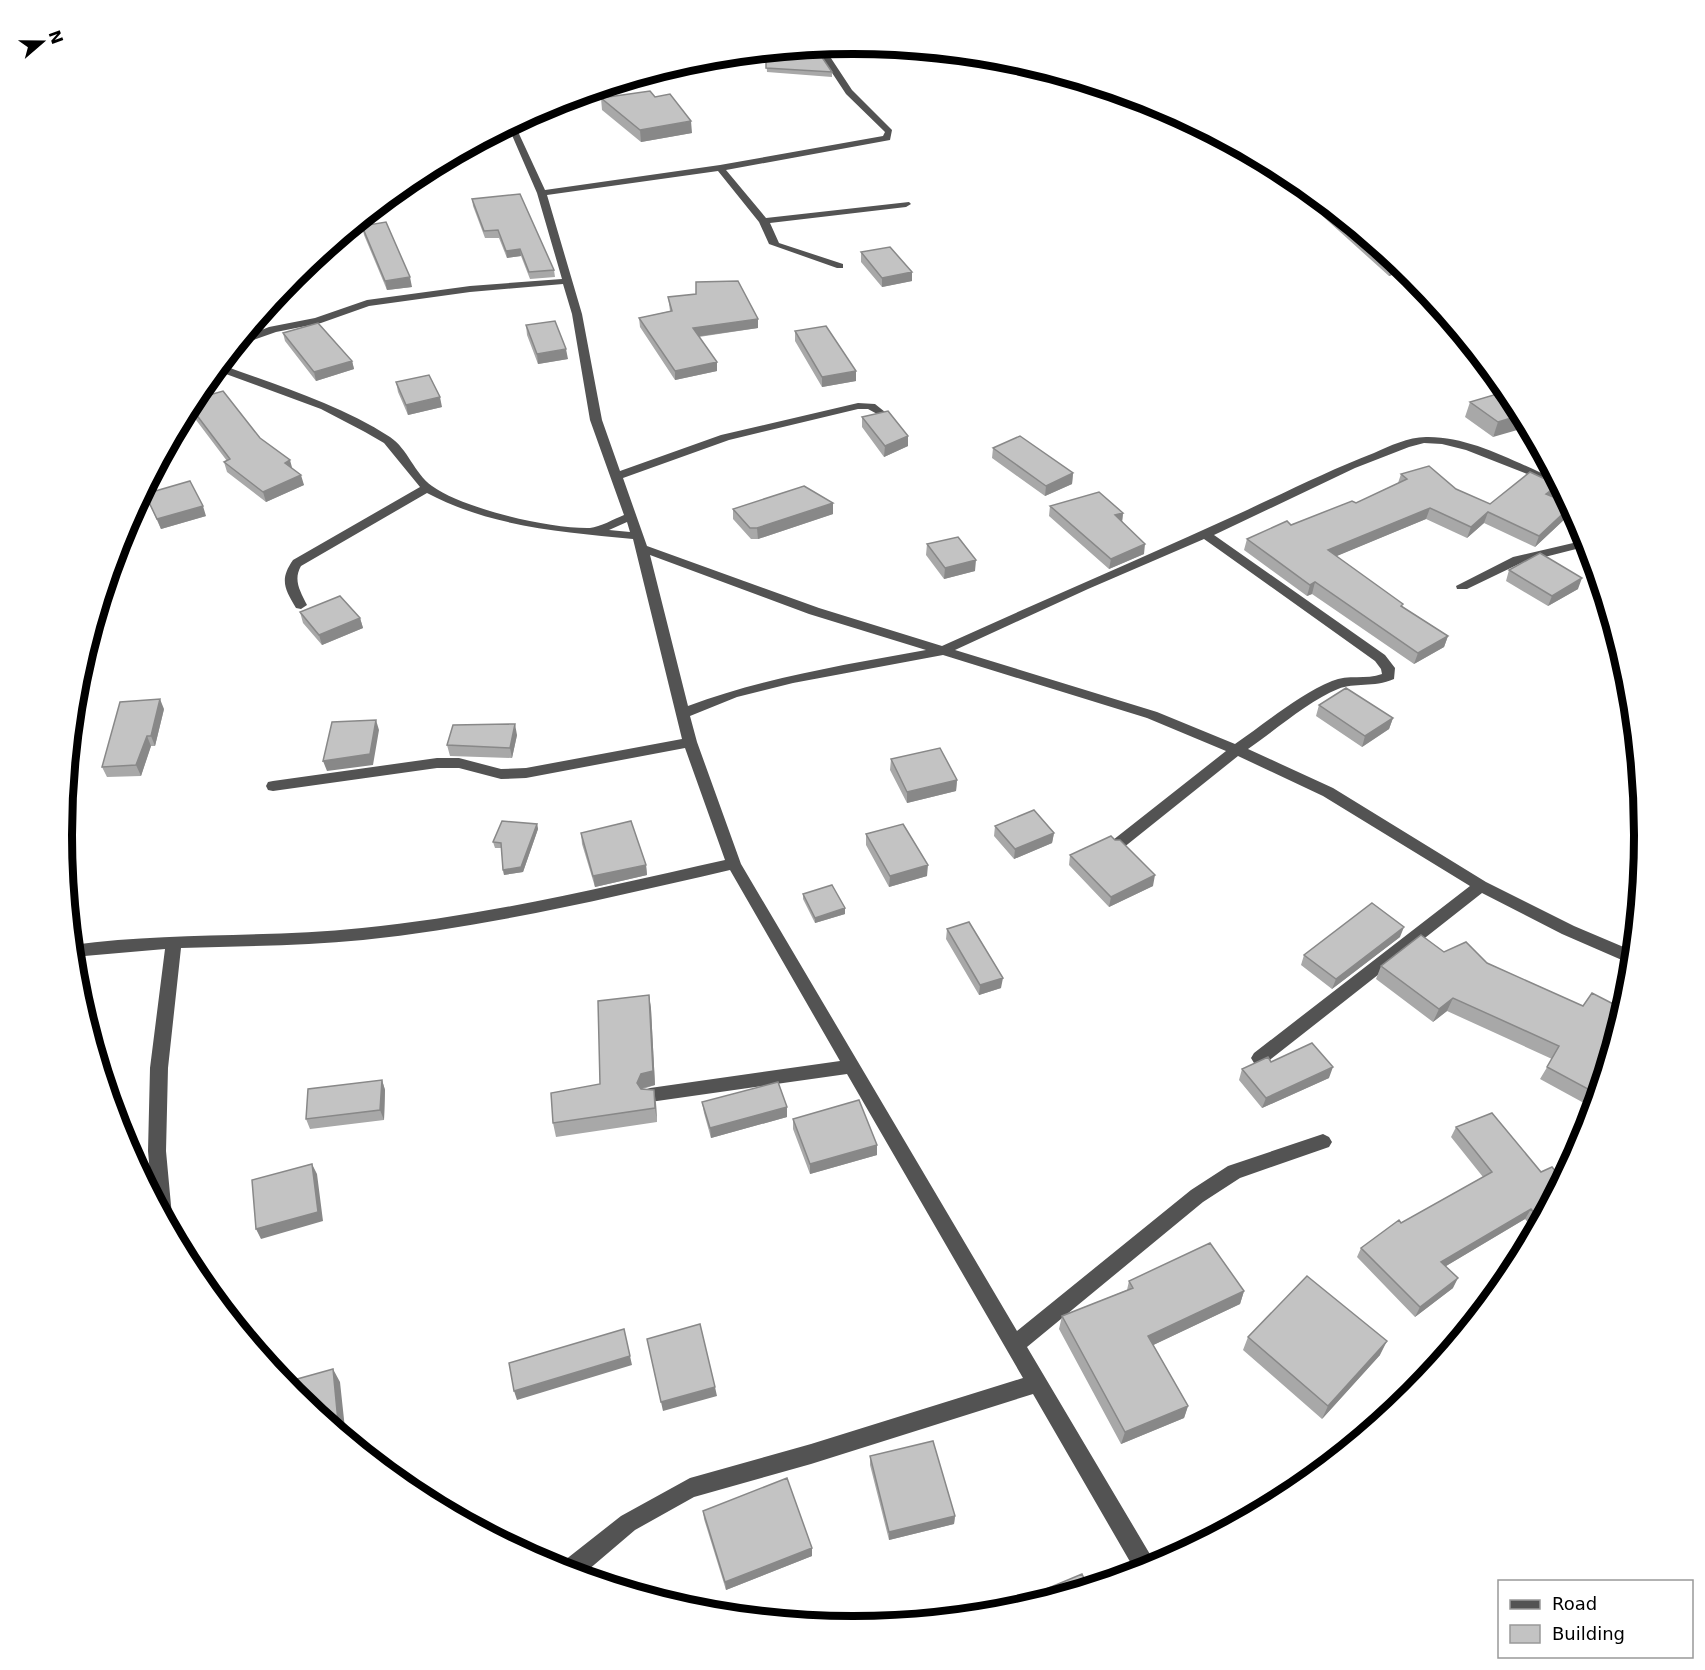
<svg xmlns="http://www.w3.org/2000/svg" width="1705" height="1670" viewBox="0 0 1705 1670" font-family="'DejaVu Sans',sans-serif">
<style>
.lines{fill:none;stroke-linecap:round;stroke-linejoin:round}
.minor{fill:#535353;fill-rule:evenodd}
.wall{fill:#a8a8a8}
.shaded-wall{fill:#888}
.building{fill:#c3c3c3;stroke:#888;stroke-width:1.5}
.rim{fill:none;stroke:#000;stroke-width:8}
</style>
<rect width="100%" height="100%" fill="#fff"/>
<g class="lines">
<path class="minor" d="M823,46L852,90L892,130L890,140L726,170L766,218L909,202L911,204L906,207L770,223L779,243L843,264V268H837L769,244L759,222L718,171L547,195L582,314L602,420L620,471L721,435L858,403L875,404L885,412L879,415L868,409H858L729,440L623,478L647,546L819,608L942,646C1043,600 1145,557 1245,511C1288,491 1330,470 1374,453C1390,446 1408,437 1426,437C1470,436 1515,462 1555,479L1560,487L1466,450L1442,444L1424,443L1409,447L1355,468L1214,535L1385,655L1395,668L1394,679C1373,688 1355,682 1338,689C1310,700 1274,731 1248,749L1333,788L1486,882L1574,926L1633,951L1631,964L1562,934L1482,893L1266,1063L1260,1065L1254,1063L1251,1058L1254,1053L1470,886L1323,796L1238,756L1123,848H1113L1110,844L1113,840L1226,751L1147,718L943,655L793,683L737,697L690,716L697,742L741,864L1017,1331L1191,1190L1228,1166L1323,1134L1329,1137L1332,1142L1329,1147L1240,1178L1203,1202L1027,1347L1154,1561L1156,1566L1136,1572L1033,1394L811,1464L694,1497L635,1530L581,1576L558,1569L560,1564L621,1516L690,1478L811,1444L1023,1378L847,1074L650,1102L644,1100L641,1095L644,1090L650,1088L840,1061L730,870C609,898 487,927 363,940C303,946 242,946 181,948L168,1068L166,1151L172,1216L167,1223L152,1195L148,1151L150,1068L165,949L73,957L72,945C168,932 265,938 362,928C485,916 605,887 725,860L685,748L526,778L501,779L459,768H437L273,791L268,790L266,786L268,782L273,781L437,758H459L501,769L526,768L682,739L633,539C562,532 491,527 427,493L301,566C293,580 300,591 307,605L301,609L296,608C285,589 279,580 293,560L420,487L384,443L365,432L321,409L215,370L222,365C279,386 339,404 390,437C408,449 414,473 432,486C464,509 550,529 590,528C600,527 614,519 624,515L590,420L572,314L563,284L470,292L369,306L321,323L276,332L234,347L241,338L269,327L315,318L367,300L470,286L562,279L537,193L508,126L514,123L545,190L720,165L883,136L885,132L846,94L815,47ZM627,522L630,532L609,530ZM1204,539L1375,661L1381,669L1382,674C1366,680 1348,674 1332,681C1298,695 1266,723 1235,744L1157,712L955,650L1088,589ZM650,555L809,614L926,650C845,665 765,677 688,706Z
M1586,540L1588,546L1521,563L1467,589H1457L1456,586L1513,557Z"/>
</g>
<path class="wall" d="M766,54L832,72V77L767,72Z
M655,97L692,133L641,142L602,110L601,98Z
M1300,185L1406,270L1389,276L1298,194Z
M472,199L554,270L555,277L530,279L521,256L507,258L499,238H485L473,206Z
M362,226L412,287L387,290L364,235Z
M861,252L912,281L882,287L861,262Z
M668,297L758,319V328L699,337L717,371L675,380L640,327L639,318L670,311Z
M526,325L568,359L538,364L527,335Z
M795,331L856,381L822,387L795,341Z
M283,333L352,361L354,369L316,381L285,341Z
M396,382L442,407L408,415L398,392Z
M1511,396L1493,437L1465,417L1470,402Z
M192,400L260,438L293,469L304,485L266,502L227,472L224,462L227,461L190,412L188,407Z
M862,417L908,436V446L884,457L862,427Z
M993,448L1073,473L1072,484L1045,496L992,458Z
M1401,474L1456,489L1490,504L1558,485L1553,496L1568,516L1535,547L1484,523L1467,538L1426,519L1336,556L1403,607L1448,636L1444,647L1414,664L1312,594L1307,596L1244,550L1247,539L1356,503L1398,483Z
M145,494L206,516L161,529Z
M1050,506L1123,513L1122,521L1144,554L1109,569L1049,516Z
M733,509L833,514L758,539H751L733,519Z
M927,544L975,571L944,579L926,555Z
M1509,570L1578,589L1548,606L1506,581Z
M300,612L360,618L363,628L322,645L303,623Z
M1319,705L1393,718L1389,729L1362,747L1316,716Z
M164,709L155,746H151L141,776L107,777L102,767Z
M517,735L512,758L450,756L447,745Z
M891,759L957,780L956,791L907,803L890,770Z
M537,824L538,829L523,872L504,875L501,848H495L493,842Z
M995,826L1054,833L1052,843L1014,859L994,836Z
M581,833L646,865L647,875L595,887L582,844Z
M866,834L927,876L889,887L866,845Z
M1070,855L1153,886L1109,907L1069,865Z
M803,894L845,914L815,923L803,899Z
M947,929L1001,988L979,995L946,939Z
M1400,937L1332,989L1301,965L1304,955Z
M1444,952L1487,963L1583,1006L1623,1009L1593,1108L1540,1079L1552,1059L1447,1011L1433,1022L1376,979L1381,966Z
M649,995L651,1009L655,1085L643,1089L656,1103L657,1122L556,1137L553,1123L600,1084Z
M1271,1062L1329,1078L1262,1108L1239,1080L1242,1069Z
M382,1080L385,1090L384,1120L310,1129L306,1119Z
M702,1102L787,1117L711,1138L704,1113Z
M793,1119L877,1145V1155L810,1174L793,1129Z
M1456,1127L1541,1172L1562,1179L1534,1230L1525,1219L1446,1266L1453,1288L1415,1317L1357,1257L1361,1248L1401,1223L1483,1177L1451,1137Z
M1129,1281L1244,1291L1240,1304L1153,1345L1188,1406L1184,1418L1121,1444L1059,1329L1062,1316L1127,1290Z
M1248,1337L1380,1355L1322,1419L1243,1350Z
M870,1456L955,1516L954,1524L889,1540L870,1465Z
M703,1511L812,1548V1556L726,1590L704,1519Z
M1088,1587L1019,1608L1020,1600Z"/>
<path class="shaded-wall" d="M691,121L692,133L641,142L640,130Z
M520,249L521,256L507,258L506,251Z
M1399,265L1406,270L1389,276L1392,267Z
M912,272V281L882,287V278Z
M410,277L412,287L387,290L385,281Z
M758,319V328L694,337L693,328Z
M566,349L568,359L538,364L537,354Z
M352,361L354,369L316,381L314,372Z
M717,362V371L675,380V371Z
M856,371V381L822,387V377Z
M440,397L442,407L408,415L406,405Z
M1521,415L1528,427L1493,437L1498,422Z
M908,436V446L884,457L885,446Z
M290,460L293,471L285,463Z
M1073,473L1072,484L1045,496L1046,486Z
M301,475L304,485L266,502L263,492Z
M1558,485L1554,496L1542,505L1546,494Z
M833,503V514L758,539L757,528Z
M203,506L206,516L161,529L157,519Z
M1570,507L1571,508L1568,516L1535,547L1539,536Z
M1430,508L1426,519L1325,561L1328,550Z
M1488,512L1484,523L1467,538L1471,527Z
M1123,513L1122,523L1115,515Z
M1145,544L1144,554L1109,569L1111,559Z
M976,560L975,571L944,579L945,568Z
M1582,578L1578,589L1548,606L1552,596Z
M1315,582L1312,594L1307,596L1310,585Z
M360,618L363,628L322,645L319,635Z
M1448,636L1444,647L1414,664L1418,653Z
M160,699L164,709L155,746L151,736Z
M1393,718L1389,729L1362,747L1365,736Z
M376,720L379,730L373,765L327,771L323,761Z
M515,724L517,735L512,758L510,748Z
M147,736L151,746L141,776L136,765Z
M957,780L956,791L907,803V792Z
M537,824L538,829L523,872L504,875L503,870Z
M1054,833L1052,843L1014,859L1015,849Z
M646,865L647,875L595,887L593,876Z
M928,865L927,876L889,887L890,876Z
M1155,875L1153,886L1109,907L1111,897Z
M845,908V914L815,923V918Z
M1404,927L1400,937L1332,989L1336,979Z
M1003,978L1001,988L979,995L980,985Z
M649,995L651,1009L655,1085L643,1088L639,1096L637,1083Z
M1453,998L1447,1011L1433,1022L1439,1009Z
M1333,1067L1329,1078L1262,1108L1266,1098Z
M382,1080L385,1090L384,1120L380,1110Z
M654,1090L656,1103L657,1122L655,1108Z
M787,1107V1117L711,1138L710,1128Z
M877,1145V1155L810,1174V1164Z
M312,1164L317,1174L323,1221L261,1239L256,1229Z
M1531,1209L1525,1219L1436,1272L1441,1262Z
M1458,1278L1453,1288L1415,1317L1420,1307Z
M1244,1291L1240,1304L1145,1349L1148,1336Z
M1387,1341L1380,1355L1322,1419L1328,1406Z
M630,1356L632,1365L517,1400L514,1391Z
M333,1369L340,1382L346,1438L338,1432Z
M715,1387L717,1396L663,1411L661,1402Z
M1188,1406L1184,1418L1121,1444L1125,1432Z
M955,1516L954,1524L889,1540V1532Z
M812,1548V1556L726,1590L725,1582Z"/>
<path class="building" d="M817,50L832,72L766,68V54Z
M650,91L655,97L670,94L691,121L640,130L601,98Z
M1300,185H1302L1399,265L1392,267Z
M520,194L554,270L529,272L520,249L506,251L498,230L484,231L472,199Z
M386,222L410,277L385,281L362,226Z
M890,247L912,272L882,278L861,252Z
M738,281L758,319L693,328L717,362L675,371L639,318L672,311L668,297L696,294V282Z
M555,321L566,349L537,354L526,325Z
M318,323L352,361L314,372L283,333Z
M826,326L856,371L822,377L795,331Z
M429,375L440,397L406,405L396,382Z
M223,391L260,438L290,460L285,463L301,475L263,492L224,462L230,459L189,405L192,400Z
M1507,391L1511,396L1521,415L1498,422L1470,402Z
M888,411L908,436L885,446L862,417Z
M1020,436L1073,473L1046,486L993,448Z
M1429,466L1456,489L1490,504L1530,472L1558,485L1546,494L1568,503L1570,507L1539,536L1488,512L1471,527L1430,508L1328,550L1403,604L1401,606L1448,636L1418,653L1315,582L1310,585L1247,539L1287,521L1291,525L1352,501L1356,503L1407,479L1401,474Z
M190,481L203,506L157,519L145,494Z
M804,486L833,503L757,528H750L733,509Z
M1099,492L1123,513L1115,515L1145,544L1111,559L1050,506Z
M958,537L976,560L945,568L927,544Z
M1540,553L1582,578L1552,596L1509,570Z
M340,596L360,618L319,635L300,612Z
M1346,688L1393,718L1365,736L1319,705Z
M160,699L151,736H147L136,765L102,767L120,702Z
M376,720L370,754L323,761L332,722Z
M515,724L510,748L447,745L453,725Z
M940,748L957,780L907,792L891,759Z
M1034,810L1054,833L1015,849L995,826Z
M502,821L537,824L521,867L503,870L501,843L493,842Z
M631,821L646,865L593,876L581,833Z
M903,824L928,865L890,876L866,834Z
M1111,836L1115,840H1120L1155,875L1111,897L1070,855Z
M832,885L845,908L815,918L803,894Z
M1372,903L1404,927L1336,979L1304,955Z
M969,922L1003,978L980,985L947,929Z
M1421,935L1444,952L1466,942L1487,963L1583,1006L1592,993L1623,1009L1597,1094L1547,1067L1559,1046L1453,998L1439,1009L1381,966Z
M649,995L653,1071L641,1074L637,1083L641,1089L654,1090L655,1108L553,1123L551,1093L600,1084L598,1001Z
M1312,1043L1333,1067L1266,1098L1242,1069L1268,1057L1271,1062Z
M382,1080L380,1110L306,1119L308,1089Z
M778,1082L787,1107L710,1128L702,1102Z
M859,1100L877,1145L810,1164L793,1119Z
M1492,1113L1541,1172L1552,1167L1562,1179L1540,1220L1531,1209L1441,1262L1458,1278L1420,1307L1361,1248L1399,1220L1401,1223L1492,1172L1456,1127Z
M312,1164L318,1212L256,1229L252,1180Z
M1210,1243L1244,1291L1148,1336L1188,1406L1125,1432L1062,1316L1133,1288L1129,1281Z
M1307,1276L1387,1341L1328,1406L1248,1337Z
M700,1324L715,1387L661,1402L647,1339Z
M624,1329L630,1356L514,1391L509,1363Z
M333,1369L339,1432H338L293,1394L283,1383Z
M933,1441L955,1516L889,1532L870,1456Z
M787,1478L812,1548L725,1582L703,1511Z
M1082,1574L1088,1587L1023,1606L1020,1600Z"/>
<path d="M0 0H1705V1670H0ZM72 835a781 781 0 1 1 1562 0a781 781 0 1 1-1562 0Z" fill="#fff" fill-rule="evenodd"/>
<path class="rim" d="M72 835a781 781 0 1 1 1562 0a781 781 0 1 1-1562 0Z"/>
<rect x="1498" y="1580" width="195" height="78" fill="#ffffff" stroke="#999999" stroke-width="1.5"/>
<rect x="1510" y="1600" width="30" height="9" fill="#535353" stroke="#999999" stroke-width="1.5"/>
<text x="1552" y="1610" font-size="18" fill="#000000">Road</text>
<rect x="1510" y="1625" width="30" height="18" fill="#c3c3c3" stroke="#999999" stroke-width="1.5"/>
<text x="1552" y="1640" font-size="18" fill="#000000">Building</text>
<g transform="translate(42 42) rotate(70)" stroke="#ffffff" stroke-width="4.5" paint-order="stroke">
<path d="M0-4.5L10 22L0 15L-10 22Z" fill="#000000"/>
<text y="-9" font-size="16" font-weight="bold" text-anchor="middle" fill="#000000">N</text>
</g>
</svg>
